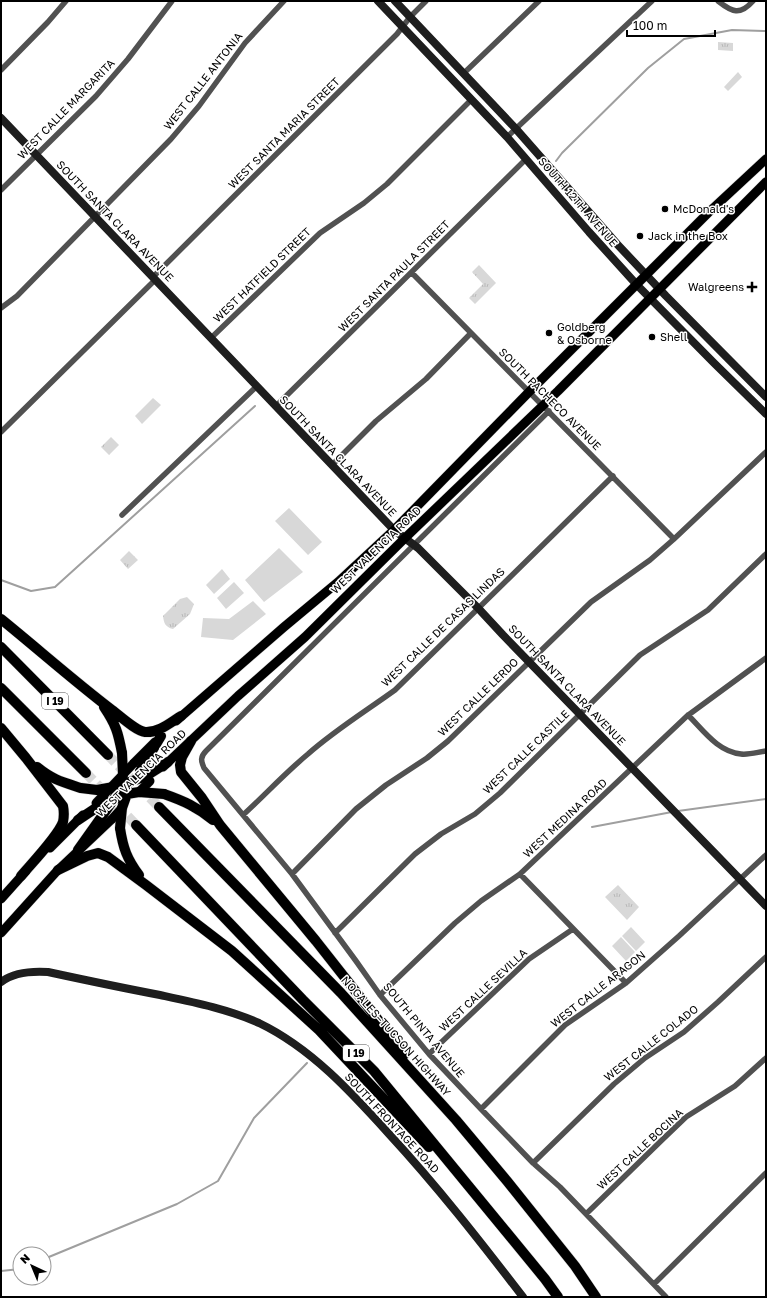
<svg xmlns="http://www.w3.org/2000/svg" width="767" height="1298" viewBox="0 0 767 1298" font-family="'Golos Text',sans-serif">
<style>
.grass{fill:url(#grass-tufts)}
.pitch{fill:#d8d8d8}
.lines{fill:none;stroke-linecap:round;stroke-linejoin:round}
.stream{stroke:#9f9f9f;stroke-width:2}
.highway-tunnel{stroke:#d9d9d9;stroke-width:10;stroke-dasharray:10 5;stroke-linecap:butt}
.primary-casing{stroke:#dbdbdb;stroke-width:10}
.highway-casing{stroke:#dbdbdb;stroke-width:11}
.street{stroke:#515151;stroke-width:5.5}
.secondary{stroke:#1e1e1e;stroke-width:8}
.primary{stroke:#000;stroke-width:9}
.highway{stroke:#000;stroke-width:10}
.primary-bridge-casing{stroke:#dbdbdb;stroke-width:10;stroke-linecap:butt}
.highway-bridge-casing{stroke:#dbdbdb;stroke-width:11;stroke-linecap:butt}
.primary-bridge{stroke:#000;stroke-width:9}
.highway-bridge{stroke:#000;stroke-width:10}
.poi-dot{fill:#000;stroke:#fff;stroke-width:1.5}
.labels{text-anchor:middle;stroke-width:3;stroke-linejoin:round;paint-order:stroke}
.shield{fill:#fff;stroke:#4c4c4c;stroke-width:1}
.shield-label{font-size:10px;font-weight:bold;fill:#000}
.street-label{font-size:11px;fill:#000;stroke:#fff}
.poi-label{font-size:11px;fill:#000;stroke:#fff;text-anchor:start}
</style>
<defs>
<pattern id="grass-tufts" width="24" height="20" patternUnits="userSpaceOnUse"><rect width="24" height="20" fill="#d8d8d8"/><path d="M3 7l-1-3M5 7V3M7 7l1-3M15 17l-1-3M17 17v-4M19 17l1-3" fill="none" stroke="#b8b8b8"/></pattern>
</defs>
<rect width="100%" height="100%" fill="#fff"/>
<path class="grass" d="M718,42L733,43V51L718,50Z
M479,265L496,283L475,304L469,298L483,284L472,272Z
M111,437L119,445L109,455L101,447Z
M129,551L138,560L128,569L120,560Z
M187,597L194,604L190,614L173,629C165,627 164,623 163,616L180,599Z
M618,885L639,907L627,920L605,897Z"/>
<path class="pitch" d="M738,72L742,77L728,91L724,87Z
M153,398L161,405L142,424L135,416Z
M289,508L322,542L308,555L275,521Z
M279,548L303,572L264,602L245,580Z
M222,569L230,579L214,594L206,585Z
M234,582L244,593L226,609L217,598Z
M253,601L266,614L233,640L201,637L203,618L229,619Z
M631,927L645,942L636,951L622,936Z
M621,937L635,952L626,961L612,946Z"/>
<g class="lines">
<path class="stream" d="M556,161L562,153L648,68L684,39L732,30L766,31
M1,580L31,591L55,587L255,406
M678,811L766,799
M592,827L672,812
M44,1259L177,1204L218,1181L254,1118L307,1063
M1,1271L20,1269"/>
<path class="highway-tunnel" d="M108,755L159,807
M86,773L136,825"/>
<g class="primary-casing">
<path id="primary" d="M176,721L284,627L338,582L394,530L529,392L709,212L766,159
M133,764L155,742
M163,767L238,696L305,637L405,538L558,391L766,182
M50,848L83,815
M1,899L26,871
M1,933L57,871L112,819"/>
</g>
<g class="highway-casing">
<path id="highway" d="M1,619C38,649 74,681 112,710C120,716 136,731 145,732C159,733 171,722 181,716
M1,647L108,755
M1,688L86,773
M104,707C116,725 118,732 122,753
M1,728L26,758L63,806C64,811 64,817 63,822C58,836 32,863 21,876
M191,741L182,757L180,765L181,772L202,798L220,825L316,941L405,1054
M37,767C53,780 62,782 81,788
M140,771L161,736
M146,776L168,762
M164,794C184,801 197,807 213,820
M159,807L341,993L456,1120L507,1181L575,1266L596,1297
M78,820L99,806
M136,825L303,1000L374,1071L545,1279L558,1297
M120,828C123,848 127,859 139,875
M78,850L105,812
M58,870L87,856L98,853L108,857L146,885L232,951L319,1030L429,1147"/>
</g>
<path class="street" d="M718,1C732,12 740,16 753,1
M1,70L48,22L66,1
M464,73L539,1
M507,137L652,1
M1,190L96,96L128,59L172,1
M412,273L674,539
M153,277L397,34L410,17L426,1
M1,308L17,296L171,139L199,106L245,43L284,1
M211,338L320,233L364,203L387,184L471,100
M276,406L526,159
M549,411L206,751C200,757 201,761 204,768L292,874L356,961L380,995L429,1054L481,1109L533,1163L560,1187L666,1297
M1,432L155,280
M332,465L376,421L426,379L471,333
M122,515L257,386
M688,715C703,730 718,752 741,754C749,755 758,752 766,751
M243,815C265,795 285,773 308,754C335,730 366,711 395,690L613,476
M292,874L356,809L386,785L427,758L448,741L591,602L650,560L674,539L766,452
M520,874L626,983
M335,933L415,854L441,834L475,814L500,793L640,655L708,610L766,554
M380,995L455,923L481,901L520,874L687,716L766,658
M429,1054L529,959L573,929
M481,1109L565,1025L626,983L679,936L766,855
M533,1163L614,1084L645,1058L684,1032L718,1002L766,957
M586,1214L663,1139L686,1117L735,1086L766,1058
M654,1284L766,1173"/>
<path class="secondary" d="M378,1L507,137L589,232L637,285L714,363L766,414
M395,1L516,129L617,244L666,296L766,397
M1,118L394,530L418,548L478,608L503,635L766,906
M1,982C14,972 32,971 48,972C85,980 123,988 160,995C193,1002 228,1009 259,1023C311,1048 351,1092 389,1134C437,1186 480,1241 523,1297"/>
<use href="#primary" class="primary"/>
<use href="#highway" class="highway"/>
<g class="primary-bridge-casing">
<path id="primary-bridge" d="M139,792L150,781
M96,803L133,764
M112,819L122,808"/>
</g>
<g class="highway-bridge-casing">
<path id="highway-bridge" d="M81,788L97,790L119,786L146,776
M99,806L127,794L139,792L164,794
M105,812L114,799L123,775L122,753
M120,828L122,808L128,791"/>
</g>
<use href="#primary-bridge" class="primary-bridge"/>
<use href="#highway-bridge" class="highway-bridge"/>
</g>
<g class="poi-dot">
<circle cx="665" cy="209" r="4"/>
<circle cx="640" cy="236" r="4"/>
<path d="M750 281h4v4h4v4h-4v4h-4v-4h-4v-4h4z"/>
<circle cx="549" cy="333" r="4"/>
<circle cx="652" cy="337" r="4"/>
</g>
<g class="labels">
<g class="shield">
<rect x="42" y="693" width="26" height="16" rx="3"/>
<rect x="343" y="1045" width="26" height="16" rx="3"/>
</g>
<g class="shield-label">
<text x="55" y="705">I 19</text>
<text x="356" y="1057">I 19</text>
</g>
<g class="street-label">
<text transform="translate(203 81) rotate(-52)" y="4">WEST CALLE ANTONIA</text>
<text transform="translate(66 109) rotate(-46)" y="4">WEST CALLE MARGARITA</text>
<text transform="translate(284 133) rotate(-45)" y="4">WEST SANTA MARIA STREET</text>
<text transform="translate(578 202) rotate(49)" y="4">SOUTH 12TH AVENUE</text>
<text transform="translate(115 221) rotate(46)" y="4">SOUTH SANTA CLARA AVENUE</text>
<text transform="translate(262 275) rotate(-44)" y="4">WEST HATFIELD STREET</text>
<text transform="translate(394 276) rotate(-45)" y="4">WEST SANTA PAULA STREET</text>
<text transform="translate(550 399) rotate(45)" y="4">SOUTH PACHECO AVENUE</text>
<text transform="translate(338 456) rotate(46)" y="4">SOUTH SANTA CLARA AVENUE</text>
<text transform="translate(376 550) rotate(-44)" y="4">WEST VALENCIA ROAD</text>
<text transform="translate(443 627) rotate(-44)" y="4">WEST CALLE DE CASAS LINDAS</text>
<text transform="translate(567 685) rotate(46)" y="4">SOUTH SANTA CLARA AVENUE</text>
<text transform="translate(478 697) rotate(-44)" y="4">WEST CALLE LERDO</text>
<text transform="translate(526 752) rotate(-44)" y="4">WEST CALLE CASTILE</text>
<text transform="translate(141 773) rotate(-44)" y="4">WEST VALENCIA ROAD</text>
<text transform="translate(565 818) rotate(-43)" y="4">WEST MEDINA ROAD</text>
<text transform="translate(598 989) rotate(-38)" y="4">WEST CALLE ARAGON</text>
<text transform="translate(483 990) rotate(-43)" y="4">WEST CALLE SEVILLA</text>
<text transform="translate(424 1030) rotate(50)" y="4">SOUTH PINTA AVENUE</text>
<text transform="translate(396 1036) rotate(48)" y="4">NOGALES–TUCSON HIGHWAY</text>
<text transform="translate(651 1043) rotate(-38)" y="4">WEST CALLE COLADO</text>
<text transform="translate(392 1123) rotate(47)" y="4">SOUTH FRONTAGE ROAD</text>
<text transform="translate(640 1149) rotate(-43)" y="4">WEST CALLE BOCINA</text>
</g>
<g class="poi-label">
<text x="673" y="213">McDonald's</text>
<text x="648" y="240">Jack in the Box</text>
<text x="744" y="291" text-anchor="end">Walgreens</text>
<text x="557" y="331">Goldberg<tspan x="557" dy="13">&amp; Osborne</tspan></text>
<text x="660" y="341">Shell</text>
</g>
</g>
<rect width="767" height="1298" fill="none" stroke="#000000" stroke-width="4"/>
<g transform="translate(32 1266) rotate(316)"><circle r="19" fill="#ffffff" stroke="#999999"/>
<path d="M0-3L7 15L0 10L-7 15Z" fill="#000000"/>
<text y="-6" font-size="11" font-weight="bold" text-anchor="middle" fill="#000000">N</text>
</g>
<path d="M627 30v6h88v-6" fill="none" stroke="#000000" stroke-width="2"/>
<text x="633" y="30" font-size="12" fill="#000000" stroke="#ffffff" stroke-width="3" paint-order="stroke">100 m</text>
</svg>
